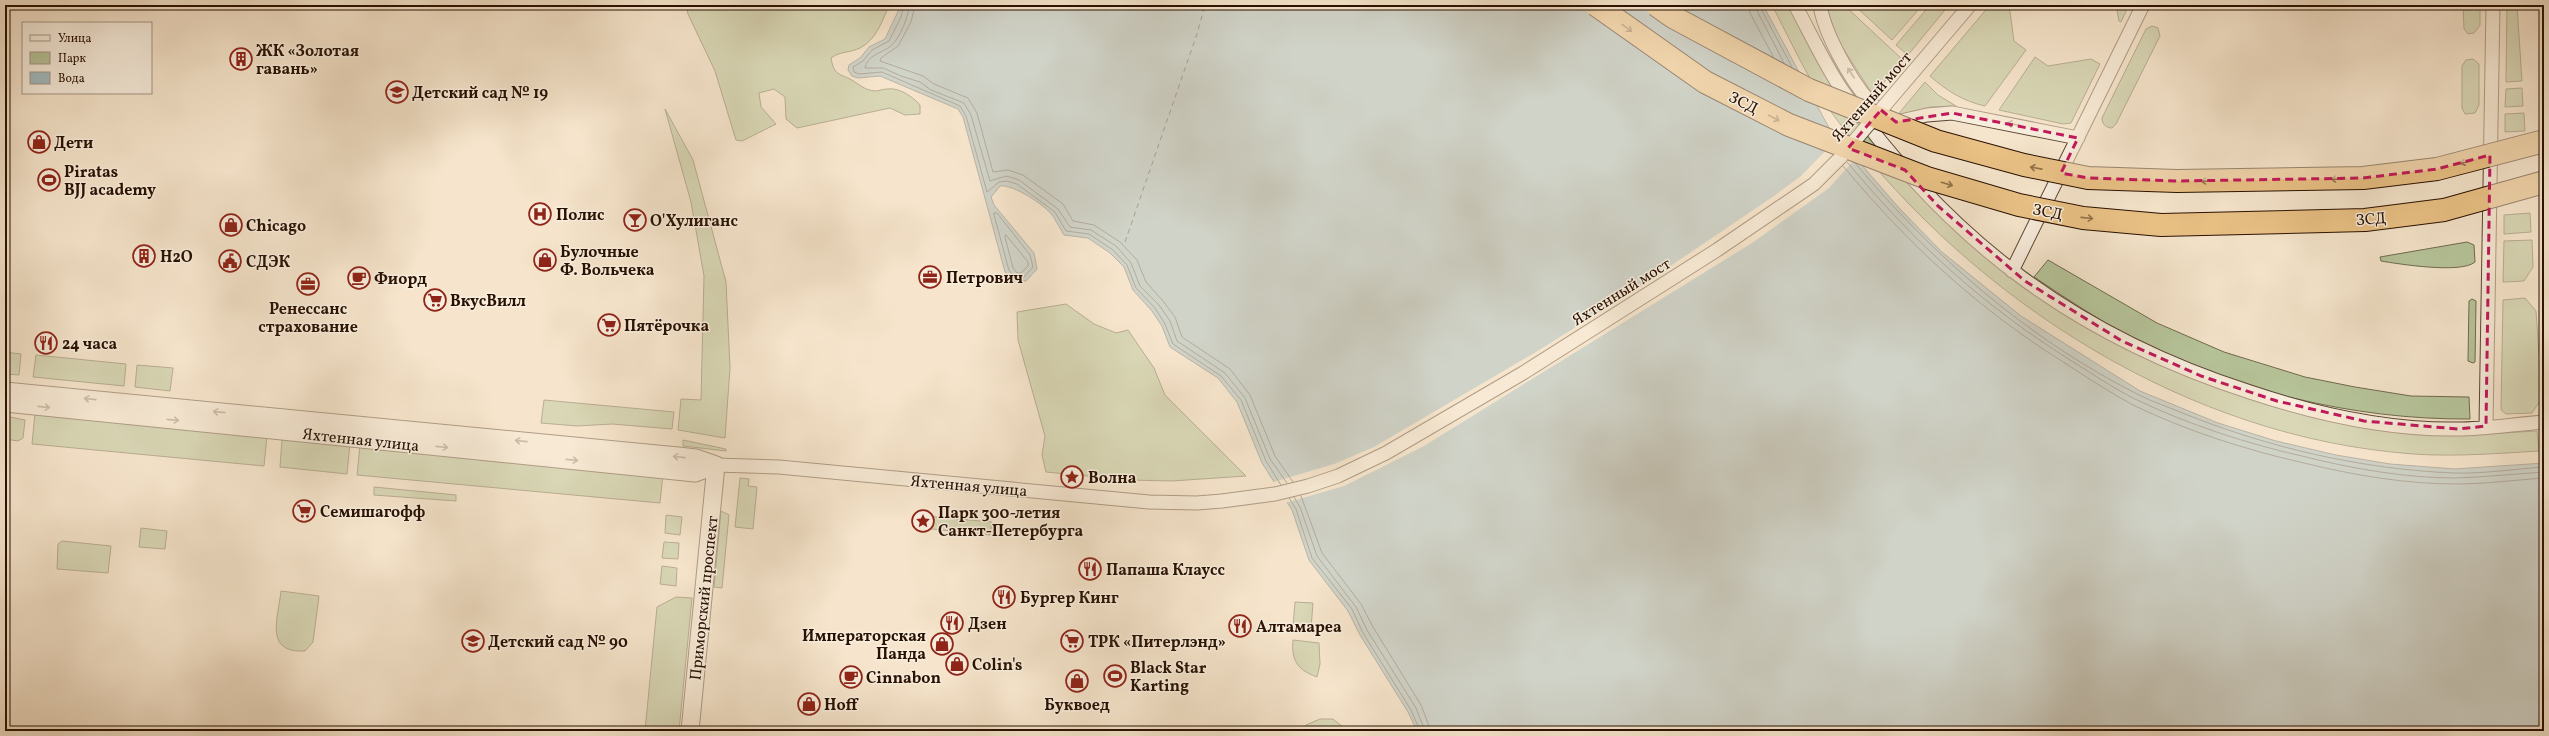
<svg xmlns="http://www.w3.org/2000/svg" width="2549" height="736" viewBox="0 0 2549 736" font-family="Vollkorn,serif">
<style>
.green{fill:#b7c59b;stroke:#706a4e}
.water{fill:#a2bcc3;stroke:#727775}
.pier{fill:#f5e5cc}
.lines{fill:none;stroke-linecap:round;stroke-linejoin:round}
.shore{stroke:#666662;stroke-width:1}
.ferry{stroke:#534c44;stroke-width:1;stroke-dasharray:5 4;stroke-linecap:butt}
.minor-casing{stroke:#5c4533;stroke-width:15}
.tertiary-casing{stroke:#5c4533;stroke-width:19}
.minor{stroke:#f8eede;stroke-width:13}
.tertiary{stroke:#f8eede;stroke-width:17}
.minor-bridge-casing{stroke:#5c4533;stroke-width:15;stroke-linecap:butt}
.motorway-bridge-casing{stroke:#291000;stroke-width:24;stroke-linecap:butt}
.minor-bridge{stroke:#f8eede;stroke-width:13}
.motorway-bridge{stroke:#eac286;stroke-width:22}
.oneway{stroke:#93724a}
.oneway2{stroke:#9b8a7a}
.marked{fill:none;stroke:#c2185b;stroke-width:3;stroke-dasharray:8 5;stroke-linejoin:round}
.labels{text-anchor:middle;stroke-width:3;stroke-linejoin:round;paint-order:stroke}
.poi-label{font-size:16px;font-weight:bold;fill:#291000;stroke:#f8eede;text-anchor:start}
.street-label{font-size:16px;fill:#291000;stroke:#f8eede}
</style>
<rect width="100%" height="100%" fill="#f5e5cc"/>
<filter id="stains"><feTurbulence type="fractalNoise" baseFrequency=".005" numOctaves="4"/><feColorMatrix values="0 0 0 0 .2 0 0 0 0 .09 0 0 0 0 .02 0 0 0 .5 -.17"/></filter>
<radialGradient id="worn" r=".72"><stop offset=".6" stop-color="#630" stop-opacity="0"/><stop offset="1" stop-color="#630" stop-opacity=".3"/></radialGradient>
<path class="green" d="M686,5H889C883,20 876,40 860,48C850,53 840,51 831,58C834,74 837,73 850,79C859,84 864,90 875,91C879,91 883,89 887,89C899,87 913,97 920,105V114L905,115L890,108L797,128L786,119L785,97L774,89L759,93L761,107L776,124L742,141L736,140L715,71L688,14Z
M1772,5H1790L1886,154L2067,311L2266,404L2483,434L2537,431L2539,451C2489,454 2441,458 2392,452C2169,429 1959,288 1829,109C1809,81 1788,36 1772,5Z
M1826,5H1844L1903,60L1873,95L1837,39Z
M1854,5H1914L1919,9L1892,40Z
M1930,5H1949L1908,55L1896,45Z
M1990,5H2009L2014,41L2026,50L1985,106C1963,101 1947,91 1930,76Z
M2116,5H2129L2121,22L2119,21Z
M2463,5H2480V25L2474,33L2468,34L2464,29Z
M2507,5H2517L2522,81L2506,82Z
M2152,26L2158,28L2160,36L2116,124L2112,128C2106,128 2102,124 2102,118L2146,29Z
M2035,57L2048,66L2091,59L2100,64L2071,123L2063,124L1999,110Z
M2473,59L2479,64V105L2475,113L2465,114L2462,108V66L2466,60Z
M1925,82L1938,95L1956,106L1930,107L1896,117Z
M2522,88L2523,106L2505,107L2506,89Z
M665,109L693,160L726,282L730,368L725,438L678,430L681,399L701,400L704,276L691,202Z
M2524,113L2525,131L2505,132V114Z
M2530,213L2531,232L2504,234V215Z
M2532,240L2533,267L2524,281L2503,282L2504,241Z
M2467,242L2474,245L2475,262C2461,274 2399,264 2381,261L2380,257Z
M2048,260L2157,323L2224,352L2305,377L2355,387L2411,396L2469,397L2470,419C2353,420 2230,390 2126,335C2094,317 2064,297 2034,277Z
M2525,298L2536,311L2542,398L2532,413L2506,414L2501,410L2503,300Z
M2472,299L2476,301L2475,362L2473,363L2468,361L2469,301Z
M1066,304L1094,324L1116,333L1128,330L1154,368L1165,395L1246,476L1172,481L1129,480L1046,472L1042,455L1045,436L1018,340L1017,312Z
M5,352L21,354L19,375L5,374Z
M36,355L126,364L124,386L33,377Z
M137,365L173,368L170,391L135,387Z
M544,400L674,412L672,429L612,424L577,426L541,423Z
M35,413L267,436L264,466L32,444Z
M5,416L25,420L23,438L18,441L5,439Z
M282,440L350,443L347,474L280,467Z
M683,440L726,449V451L683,446Z
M360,445L663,474L660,503L357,475Z
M740,478L749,479L748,486L757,487L753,529L735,527Z
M374,487L456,495V501L374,495Z
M721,511L729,515L722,588L714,587Z
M666,515L682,517L680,535L665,533Z
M914,515L992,522L990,535L913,527Z
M141,528L167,531L165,549L139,547Z
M62,541L111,546L108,573L57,569L58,544Z
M664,542L679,543L678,559L662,558Z
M662,566L677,568L676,586L660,584Z
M281,591L319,596L313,642L305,651C264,653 278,619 281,591Z
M676,597L692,598L679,731H645L657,607Z
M1295,602L1313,603L1311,629L1293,627Z
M1293,640L1319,643L1320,664L1317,677C1298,670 1291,661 1293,640Z
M1320,719H1333L1348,731H1300L1306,725Z"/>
<path class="water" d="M901,5H1763L1828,126L1899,208L1942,252L2021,316L2140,391L2218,423L2276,441L2336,455L2390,464L2455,469L2544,463V731H1417L1408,712L1360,635L1348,611L1309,560L1292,510L1262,463L1237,402L1218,378L1170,347L1162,326L1152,311L1133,290L1124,267L1110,253L1088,238L1064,235C1060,229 1057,222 1053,216C1045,205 1013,184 1000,186L991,197L994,205L1034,253L1037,269L1026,281H1012L1005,272L963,117L958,109L880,76L858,78L852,76L848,70L849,65L860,58L869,47L885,39Z"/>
<path class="pier" d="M1840,136L1857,157L1829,188L1752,243L1424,446L1344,486L1285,503L1273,482L1334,464L1374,447L1536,352L1641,286L1771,198L1801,176Z"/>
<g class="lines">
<path class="shore" d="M904,5L901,17L889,41L872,50L863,61L853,67L854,72L859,74L882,72L960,106L966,116L987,192L999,182L1007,181L1017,184L1055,212L1066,231L1089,234L1113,250L1127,265L1136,288L1155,308L1165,324L1173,344L1221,376L1241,400L1266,461L1281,485
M909,5C909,16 900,38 891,46C882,53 867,55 865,68H883L901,76L920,82L931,90L964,103L971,115L990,181L1006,176L1019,180L1058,209L1070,227L1091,230L1116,246L1131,263L1140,286L1159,305L1170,321L1177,341L1225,373L1245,398L1270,459L1287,483
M915,5L911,22L898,46L881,58L880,61L923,76L934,84L968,98L977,113L993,172L1008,170L1023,175L1063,204L1073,221L1094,225L1120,242L1137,260L1146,282L1163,301L1175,317L1182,337L1230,369L1250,395L1275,456L1293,482
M1748,5L1750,13L1774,58
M1754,5L1784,63
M1759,5L1792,67
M1847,162C1915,243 1980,303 2070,360C2091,373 2113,388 2135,399C2189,425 2248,444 2306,457C2354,469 2406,478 2456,478C2485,477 2515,474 2544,472
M1855,163C1934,257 2027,338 2137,394C2152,402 2169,407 2185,414C2270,448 2361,469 2453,473C2483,474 2514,469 2544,467
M1843,166C1911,247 1978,309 2068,365C2089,379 2111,393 2133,405C2187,431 2246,450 2304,463C2353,475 2405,484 2456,484C2485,484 2515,480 2544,478
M994,213H997L1030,255L1033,267L1024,277L1015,278L1009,270Z
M1006,235L1028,262V266L1021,273H1017L1013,268L1005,237Z
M1301,496L1322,553L1361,604L1373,627L1421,705L1431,731
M1294,497L1300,507L1317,556L1356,607L1367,630L1416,708L1425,731
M1289,498L1296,509L1312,558L1352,609L1363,633L1411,710L1420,731"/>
<path class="ferry" d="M1125,242L1197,34L1205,5"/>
<g class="minor-casing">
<path id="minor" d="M1795,5C1811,34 1825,66 1844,93C1950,242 2076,336 2250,392C2316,414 2388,430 2457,429C2486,429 2515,424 2544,422
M1820,5C1824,33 1850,79 1869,101C1876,109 1887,116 1896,122L1927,115L1952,113L2078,138
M2012,271L2143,5
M2486,426L2493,5
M716,465L779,467L1149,502L1197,503L1222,501"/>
</g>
<g class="tertiary-casing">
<path id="tertiary" d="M5,391L678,456L696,458L716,465
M5,403L695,473L716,465
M690,731L716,465"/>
</g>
<use href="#minor" class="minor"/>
<use href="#tertiary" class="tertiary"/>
<g class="minor-bridge-casing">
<path id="minor-bridge" d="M1222,501L1275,494L1308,486L1338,476L1386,453L1523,373L1717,250L1814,184L1840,158L1970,5"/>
</g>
<g class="motorway-bridge-casing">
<path id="motorway-bridge" d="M1596,5L1705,82L1789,125L1927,178L2019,205L2083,218L2161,225L2365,220L2444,210L2544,182
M1656,5L1673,17L1809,90L1936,141L2024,165L2088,178L2177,181L2363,178L2437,169L2544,141"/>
</g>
<use href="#minor-bridge" class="minor-bridge"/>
<use href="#motorway-bridge" class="motorway-bridge"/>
</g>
<defs><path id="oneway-shaft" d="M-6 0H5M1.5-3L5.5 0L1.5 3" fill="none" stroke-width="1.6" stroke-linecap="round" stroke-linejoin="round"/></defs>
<g class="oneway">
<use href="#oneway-shaft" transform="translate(1627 28) rotate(36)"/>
<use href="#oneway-shaft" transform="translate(1774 118) rotate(27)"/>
<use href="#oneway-shaft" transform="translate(2466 162) rotate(166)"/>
<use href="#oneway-shaft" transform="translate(2036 168) rotate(-169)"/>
<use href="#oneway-shaft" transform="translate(2337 179) rotate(179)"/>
<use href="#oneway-shaft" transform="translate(2207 181) rotate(179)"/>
<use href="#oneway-shaft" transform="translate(1947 184) rotate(16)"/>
<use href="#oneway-shaft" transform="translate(2087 218) rotate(6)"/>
</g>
<g class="oneway2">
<use href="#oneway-shaft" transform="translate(1851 73) rotate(-123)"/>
<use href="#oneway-shaft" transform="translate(2013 124) rotate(-168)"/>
<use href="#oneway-shaft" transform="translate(90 399) rotate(-174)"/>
<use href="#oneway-shaft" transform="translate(44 407) rotate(6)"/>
<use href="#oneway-shaft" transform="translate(219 412) rotate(-174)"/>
<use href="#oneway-shaft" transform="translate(173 420) rotate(6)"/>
<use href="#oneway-shaft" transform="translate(521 441) rotate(-174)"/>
<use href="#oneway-shaft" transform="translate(442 447) rotate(6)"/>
<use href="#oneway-shaft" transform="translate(679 457) rotate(-174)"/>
<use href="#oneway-shaft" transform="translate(572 460) rotate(6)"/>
</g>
<path d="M0 0H2549V736H0ZM1881,110L1896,122L1952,113L2078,138L2061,173L2088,178L2177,181L2363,178L2437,169L2490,155L2486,426L2458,429L2364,421L2277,401L2201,376L2122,341L2025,281L1938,206L1905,170L1848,148Z" fill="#f5e5cc" fill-opacity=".55" fill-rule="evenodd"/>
<path class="marked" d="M1881,110L1896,122L1952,113L2078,138L2061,173L2088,178L2177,181L2363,178L2437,169L2490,155L2486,426L2458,429L2364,421L2277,401L2201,376L2122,341L2025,281L1938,206L1905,170L1848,148Z"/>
<defs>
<g id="building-ring" transform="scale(1.15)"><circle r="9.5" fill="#f8eede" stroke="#8f2418" stroke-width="1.5"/><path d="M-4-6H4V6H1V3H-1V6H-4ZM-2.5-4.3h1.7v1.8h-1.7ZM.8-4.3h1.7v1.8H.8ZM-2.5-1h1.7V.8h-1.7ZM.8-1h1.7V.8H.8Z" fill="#8f2418"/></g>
<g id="school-ring" transform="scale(1.15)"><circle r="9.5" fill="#f8eede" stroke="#8f2418" stroke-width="1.5"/><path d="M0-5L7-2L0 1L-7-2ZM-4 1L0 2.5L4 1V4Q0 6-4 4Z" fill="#8f2418"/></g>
<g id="shop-ring" transform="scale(1.15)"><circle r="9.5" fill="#f8eede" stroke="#8f2418" stroke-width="1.5"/><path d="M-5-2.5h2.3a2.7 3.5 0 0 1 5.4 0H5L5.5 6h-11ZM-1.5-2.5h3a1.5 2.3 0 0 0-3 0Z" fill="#8f2418"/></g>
<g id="stadium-ring" transform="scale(1.15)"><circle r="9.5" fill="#f8eede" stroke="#8f2418" stroke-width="1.5"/><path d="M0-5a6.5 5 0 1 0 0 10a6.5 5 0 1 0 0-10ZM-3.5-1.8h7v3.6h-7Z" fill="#8f2418"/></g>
<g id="hospital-ring" transform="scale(1.15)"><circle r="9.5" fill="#f8eede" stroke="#8f2418" stroke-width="1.5"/><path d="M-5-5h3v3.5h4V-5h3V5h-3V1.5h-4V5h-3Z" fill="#8f2418"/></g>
<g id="bar-ring" transform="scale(1.15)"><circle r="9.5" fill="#f8eede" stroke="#8f2418" stroke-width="1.5"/><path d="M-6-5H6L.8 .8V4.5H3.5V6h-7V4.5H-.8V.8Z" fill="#8f2418"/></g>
<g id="civic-ring" transform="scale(1.15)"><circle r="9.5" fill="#f8eede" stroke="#8f2418" stroke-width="1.5"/><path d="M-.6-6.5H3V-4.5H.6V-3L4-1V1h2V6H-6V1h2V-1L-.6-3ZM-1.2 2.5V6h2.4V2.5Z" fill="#8f2418"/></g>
<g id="office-ring" transform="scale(1.15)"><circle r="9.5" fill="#f8eede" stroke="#8f2418" stroke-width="1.5"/><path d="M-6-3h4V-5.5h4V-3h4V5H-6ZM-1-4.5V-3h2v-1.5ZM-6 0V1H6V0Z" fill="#8f2418"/></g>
<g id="cafe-ring" transform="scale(1.15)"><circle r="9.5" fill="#f8eede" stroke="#8f2418" stroke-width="1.5"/><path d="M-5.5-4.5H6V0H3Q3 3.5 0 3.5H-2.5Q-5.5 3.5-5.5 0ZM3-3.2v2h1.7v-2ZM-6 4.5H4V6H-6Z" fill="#8f2418"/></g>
<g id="supermarket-ring" transform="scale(1.15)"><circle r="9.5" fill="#f8eede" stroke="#8f2418" stroke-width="1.5"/><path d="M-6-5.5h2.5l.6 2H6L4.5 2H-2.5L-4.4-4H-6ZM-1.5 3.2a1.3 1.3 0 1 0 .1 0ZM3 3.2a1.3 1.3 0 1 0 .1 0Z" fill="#8f2418"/></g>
<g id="restaurant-ring" transform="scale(1.15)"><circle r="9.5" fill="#f8eede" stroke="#8f2418" stroke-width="1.5"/><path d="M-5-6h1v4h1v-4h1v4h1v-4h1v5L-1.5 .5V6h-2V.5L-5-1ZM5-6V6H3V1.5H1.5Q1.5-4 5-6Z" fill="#8f2418"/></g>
<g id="sight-ring" transform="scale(1.15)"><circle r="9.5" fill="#f8eede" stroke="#8f2418" stroke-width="1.5"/><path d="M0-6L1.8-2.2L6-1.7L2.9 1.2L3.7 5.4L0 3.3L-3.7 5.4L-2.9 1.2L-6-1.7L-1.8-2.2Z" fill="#8f2418"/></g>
</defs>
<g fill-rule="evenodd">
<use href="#building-ring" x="241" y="59"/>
<use href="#school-ring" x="397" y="92"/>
<use href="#shop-ring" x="39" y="142"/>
<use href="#stadium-ring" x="49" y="180"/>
<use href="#hospital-ring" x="540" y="214"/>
<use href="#bar-ring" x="635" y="220"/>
<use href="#shop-ring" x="231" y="225"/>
<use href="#building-ring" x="144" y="256"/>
<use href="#shop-ring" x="545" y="260"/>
<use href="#civic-ring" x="230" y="261"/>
<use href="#office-ring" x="930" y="277"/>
<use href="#cafe-ring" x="359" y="278"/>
<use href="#office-ring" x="308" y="284"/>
<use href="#supermarket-ring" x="435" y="300"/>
<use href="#supermarket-ring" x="609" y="325"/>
<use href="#restaurant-ring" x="46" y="343"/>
<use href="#sight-ring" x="1072" y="477"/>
<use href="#supermarket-ring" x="304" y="511"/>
<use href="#sight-ring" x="923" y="521"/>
<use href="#restaurant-ring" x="1090" y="569"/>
<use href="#restaurant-ring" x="1004" y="597"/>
<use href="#restaurant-ring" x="952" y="623"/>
<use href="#restaurant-ring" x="1240" y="626"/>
<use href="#school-ring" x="473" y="641"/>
<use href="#supermarket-ring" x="1072" y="641"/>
<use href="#shop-ring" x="942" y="644"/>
<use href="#shop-ring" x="957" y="664"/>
<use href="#stadium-ring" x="1115" y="676"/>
<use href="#cafe-ring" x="851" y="677"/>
<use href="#shop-ring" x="1077" y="681"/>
<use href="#shop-ring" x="809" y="704"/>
</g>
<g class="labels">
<g class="poi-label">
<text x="256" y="56">ЖК «Золотая<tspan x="256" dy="18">гавань»</tspan></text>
<text x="412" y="98">Детский сад № 19</text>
<text x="54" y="148">Дети</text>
<text x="64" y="177">Piratas<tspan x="64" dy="18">BJJ academy</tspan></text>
<text x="556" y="220">Полис</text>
<text x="650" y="226">О'Хулиганс</text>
<text x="246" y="231">Chicago</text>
<text x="560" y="257">Булочные<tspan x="560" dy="18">Ф. Вольчека</tspan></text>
<text x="160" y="262">H2O</text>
<text x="246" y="267">СДЭК</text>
<text x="946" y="283">Петрович</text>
<text x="374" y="284">Фиорд</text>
<text x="450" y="306">ВкусВилл</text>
<text x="308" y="314" text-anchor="middle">Ренессанс<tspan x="308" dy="18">страхование</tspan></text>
<text x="624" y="331">Пятёрочка</text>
<text x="62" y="349">24 часа</text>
<text x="1088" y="483">Волна</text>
<text x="320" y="517">Семишагофф</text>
<text x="938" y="518">Парк 300-летия<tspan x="938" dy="18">Санкт-Петербурга</tspan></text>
<text x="1106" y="575">Папаша Клаусс</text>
<text x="1020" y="603">Бургер Кинг</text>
<text x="968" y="629">Дзен</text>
<text x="1256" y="632">Алтамареа</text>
<text x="926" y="641" text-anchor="end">Императорская<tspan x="926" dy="18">Панда</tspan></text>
<text x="488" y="647">Детский сад № 90</text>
<text x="1088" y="647">ТРК «Питерлэнд»</text>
<text x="972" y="670">Colin's</text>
<text x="1130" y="673">Black Star<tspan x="1130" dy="18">Karting</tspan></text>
<text x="866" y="683">Cinnabon</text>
<text x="824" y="710">Hoff</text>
<text x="1077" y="710" text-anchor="middle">Буквоед</text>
</g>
<g class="street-label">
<text transform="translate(1871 96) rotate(-49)" y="6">Яхтенный мост</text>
<text transform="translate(1744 102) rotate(27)" y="6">ЗСД</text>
<text transform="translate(2048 211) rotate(11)" y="6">ЗСД</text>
<text transform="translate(2371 218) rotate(-5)" y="6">ЗСД</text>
<text transform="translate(1621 291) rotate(-32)" y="6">Яхтенный мост</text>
<text transform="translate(361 439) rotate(6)" y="6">Яхтенная улица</text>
<text transform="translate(969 485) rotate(5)" y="6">Яхтенная улица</text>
<text transform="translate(703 598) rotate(-84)" y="6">Приморский проспект</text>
</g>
</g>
<rect width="2549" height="736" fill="none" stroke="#f5e5cc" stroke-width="20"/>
<rect x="6" y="6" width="2537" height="724" fill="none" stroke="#291000" stroke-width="2"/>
<rect x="10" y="10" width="2529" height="716" fill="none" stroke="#291000"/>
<rect x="22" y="22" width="130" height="72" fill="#f8eede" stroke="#a59585"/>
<rect x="30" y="35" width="20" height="6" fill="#f8eede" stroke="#a59585"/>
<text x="58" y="42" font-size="12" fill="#291000">Улица</text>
<rect x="30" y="52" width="20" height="12" fill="#b7c59b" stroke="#a59585"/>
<text x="58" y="62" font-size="12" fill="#291000">Парк</text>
<rect x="30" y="72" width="20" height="12" fill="#a2bcc3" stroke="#a59585"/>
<text x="58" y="82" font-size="12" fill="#291000">Вода</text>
<rect width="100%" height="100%" filter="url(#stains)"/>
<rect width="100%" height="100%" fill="url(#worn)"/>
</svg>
